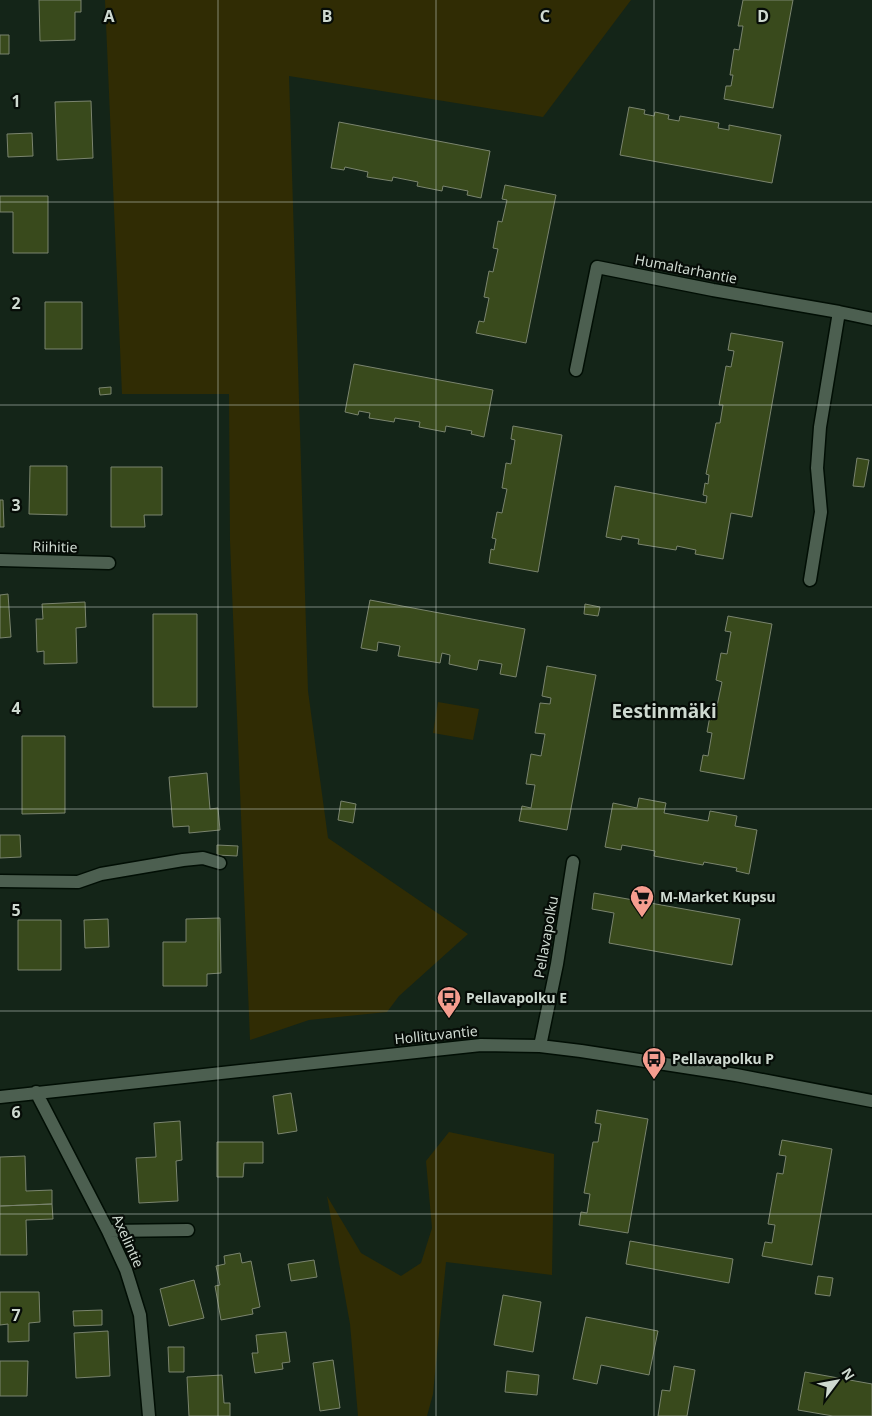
<svg xmlns="http://www.w3.org/2000/svg" width="872" height="1416" viewBox="0 0 872 1416" font-family="'Noto Sans',sans-serif">
<style>
.green{fill:#302c04}
.building{fill:#394a1c;stroke:#7a846e}
.lines{fill:none;stroke-linecap:round;stroke-linejoin:round}
.minor-casing{stroke:#010e04;stroke-width:15}
.minor{stroke:#4c5f50;stroke-width:12}
.grid{fill:none;stroke:#ced9d0;stroke-width:1;stroke-opacity:0.55}
.labels{text-anchor:middle;stroke-width:4.5;stroke-linejoin:round;paint-order:stroke}
.street-label{font-size:14px;fill:#ced9d0;stroke:#060c07}
.poi-label{font-size:14px;font-weight:bold;fill:#ced9d0;stroke:#060c07;text-anchor:start}
.district-label{font-size:19px;font-weight:bold;fill:#ced9d0;stroke:#060c07}
.grid-label{font-size:16px;text-anchor:middle;font-weight:bold;fill:#ced9d0;stroke:#060c07;stroke-width:4.5;stroke-linejoin:round;paint-order:stroke}
</style>
<rect width="100%" height="100%" fill="#142518"/>
<path class="green" d="M105,0H631L543,117L289,76L308,691L328,838L468,934L399,996L387,1012L309,1020L250,1040L230,541L229,394H122Z
M438,702L479,709L473,740L433,733Z
M449,1132L554,1154L552,1275L446,1262L433,1394L427,1416H358L350,1324L327,1196L361,1253L401,1276L421,1263L432,1228L426,1161Z"/>
<path class="building" d="M39,0H81V12H75V40L40,41Z
M743,0H793L773,108L724,99L726,86H731L733,75H730L734,49L739,50L743,26H738Z
M0,35H9V54H0Z
M91,101L93,158L57,160L55,102Z
M629,107L645,110L644,114L654,116L655,112L669,115L668,119L679,121L680,116L719,123L718,128L729,130V125L781,135L772,183L620,155Z
M339,122L490,151L481,198L467,195L468,191L443,186L442,191L417,186L418,182L393,177L392,181L367,177L368,172L345,167L344,170L331,168Z
M32,133L33,156L8,157L7,134Z
M505,185L556,195L526,343L476,333L479,321L484,322L489,298L484,297L489,271L493,272L498,249L493,248L498,221L502,222L507,200L502,199Z
M0,196H48V253H13V212H0Z
M45,302H82V349H45Z
M731,333L783,342L752,517L731,513L723,559L695,554L696,550L677,546L676,550L638,544L639,539L622,536L621,540L606,537L615,486L706,503L707,496L703,495L705,483L708,484L709,475L706,474L716,423H720L723,405H719L726,366L731,367L734,351L728,350Z
M354,364L493,390L484,437L471,434L472,431L446,426L445,432L419,427L420,422L395,418L394,422L369,418L370,413L359,411L358,415L345,412Z
M111,387V394L100,395L99,388Z
M513,426L562,435L538,572L489,563L491,549L494,550L496,539L492,538L497,512L502,513L507,489L502,488L506,463L511,464L515,440L511,439Z
M857,458L869,460L864,487L853,486Z
M30,466H67V515L29,514Z
M111,467H162V515H144L145,527H111Z
M0,500H3L4,527H0Z
M8,594L11,637L0,638V595Z
M370,600L525,629L516,677L500,674L502,664L479,660L477,670L449,664L450,655L442,653L440,663L398,656L400,646L378,642L377,651L361,648Z
M85,602L86,627L76,628L77,663L44,664V651L37,652L36,619H43L42,604Z
M585,604L600,607L598,616L584,614Z
M153,614H197V707H153Z
M728,616L772,624L744,779L700,771L703,755L708,756L712,733L707,732L712,705L717,706L722,682L716,680L721,653L727,654L731,632L725,631Z
M547,666L596,675L567,830L519,821L522,806L531,808L535,785L526,784L531,754L541,756L545,734L535,733L540,703L550,704L551,698L542,696Z
M22,736H65V813L22,814Z
M207,773L210,809L218,808L220,830L189,833V826L173,827L169,777Z
M639,798L666,803L664,813L708,821L710,811L737,816L735,826L757,830L749,874L736,871L737,868L704,862L703,865L654,856L655,851L622,845L621,850L605,847L613,803L637,808Z
M341,801L356,804L353,823L338,820Z
M0,835H20L21,857L0,858Z
M217,845L238,846L237,856L217,855Z
M594,893L740,919L732,965L609,943L614,913L592,909Z
M220,918L221,973L207,974V986H163V942H186V919Z
M108,919L109,947L85,948L84,920Z
M18,920H61V970H18Z
M291,1093L297,1131L278,1134L273,1096Z
M597,1110L648,1119L628,1233L579,1225L581,1212L587,1213L590,1194L584,1193L593,1142H598L601,1124L595,1123Z
M180,1121L182,1160L176,1161L178,1201L139,1203L136,1158L156,1157L154,1123Z
M782,1140L832,1149L812,1265L762,1256L765,1242L772,1243L775,1225L768,1224L777,1173L783,1174L786,1156L779,1155Z
M217,1142H263V1163H244L243,1177H217Z
M25,1156L26,1191L52,1190V1204L0,1206V1157Z
M52,1204L53,1219L26,1220L27,1255H0V1206Z
M630,1241L733,1259L729,1283L626,1264Z
M240,1253L242,1263L251,1261L260,1307L252,1309L253,1314L221,1320L215,1286L220,1285L216,1266L225,1264L224,1256Z
M314,1260L317,1277L291,1281L288,1264Z
M818,1276L833,1278L830,1296L815,1294Z
M194,1280L204,1318L169,1326L160,1289Z
M0,1292H39L40,1322L29,1323V1341L8,1342V1324L0,1325Z
M503,1295L541,1302L533,1352L494,1345Z
M102,1310V1325L74,1326L73,1311Z
M586,1317L658,1331L649,1375L601,1365L597,1384L573,1379Z
M108,1331L110,1376L76,1378L74,1333Z
M286,1332L290,1362L282,1363L283,1369L255,1373L252,1353H258L256,1335Z
M168,1347H184V1372H169Z
M333,1360L340,1408L320,1411L313,1363Z
M0,1361H28L27,1396H0Z
M674,1366L695,1370L687,1416H658L662,1390L670,1391Z
M507,1371L539,1375L537,1395L505,1392Z
M805,1372L872,1384V1416H833L798,1410Z
M222,1375L224,1403H230V1416H189L187,1377Z"/>
<g class="lines">
<g class="minor-casing">
<path id="minor" d="M576,370L597,267L713,290L839,312L872,319
M0,560L109,563
M810,580L821,512L817,468L820,427L839,312
M0,881L78,882L101,874L183,860L203,858L220,863
M540,1046L557,964L573,862
M36,1092L108,1231L126,1270L140,1315L149,1416
M0,1097L481,1045L540,1046L581,1051L736,1075L872,1101
M108,1231L188,1230"/>
</g>
<use href="#minor" class="minor"/>
</g>
<path class="grid" d="M218,0V1416M436,0V1416M654,0V1416M0,202H872M0,405H872M0,607H872M0,809H872M0,1011H872M0,1214H872"/>
<defs>
<g id="supermarket-pin" transform="scale(1.25)"><path d="M0 17L-7.5 6A9.5 9.5 0 1 1 7.5 6Z" fill="#f59d8f" stroke="#060c07"/><path d="M-6-5.5h2.5l.6 2H6L4.5 2H-2.5L-4.4-4H-6ZM-1.5 3.2a1.3 1.3 0 1 0 .1 0ZM3 3.2a1.3 1.3 0 1 0 .1 0Z" fill="#111"/></g>
<g id="bus-pin" transform="scale(1.25)"><path d="M0 17L-7.5 6A9.5 9.5 0 1 1 7.5 6Z" fill="#f59d8f" stroke="#060c07"/><path d="M-5-6H5V4H4V6H2V4H-2V6H-4V4H-5ZM-3.5-4V0h7V-4ZM-3.5 1.2v1.5H-2V1.2ZM2 1.2v1.5H3.5V1.2Z" fill="#111"/></g>
</defs>
<g fill-rule="evenodd">
<use href="#supermarket-pin" x="642" y="897"/>
<use href="#bus-pin" x="449" y="998"/>
<use href="#bus-pin" x="654" y="1059"/>
</g>
<g class="labels">
<g class="street-label">
<text transform="translate(686 269) rotate(11)" y="5">Humaltarhantie</text>
<text transform="translate(55 547) rotate(1)" y="5">Riihitie</text>
<text transform="translate(546 937) rotate(-80)" y="5">Pellavapolku</text>
<text transform="translate(436 1035) rotate(-6)" y="5">Hollituvantie</text>
<text transform="translate(128 1241) rotate(66)" y="5">Axelintie</text>
</g>
<g class="poi-label">
<text x="660" y="902">M-Market Kupsu</text>
<text x="466" y="1003">Pellavapolku E</text>
<text x="672" y="1064">Pellavapolku P</text>
</g>
<g class="district-label">
<text x="664" y="718">Eestinmäki</text>
</g>
</g>
<g class="grid-label">
<text x="109" y="22">A</text>
<text x="327" y="22">B</text>
<text x="545" y="22">C</text>
<text x="763" y="22">D</text>
<text x="16" y="107">1</text>
<text x="16" y="309">2</text>
<text x="16" y="511">3</text>
<text x="16" y="714">4</text>
<text x="16" y="916">5</text>
<text x="16" y="1118">6</text>
<text x="16" y="1321">7</text>
</g>
<g transform="translate(837 1381) rotate(58)" stroke="#060c07" stroke-width="4" paint-order="stroke">
<path d="M0-4L9 19L0 12L-9 19Z" fill="#ced9d0"/>
<text y="-8" font-size="14" font-weight="bold" text-anchor="middle" fill="#ced9d0">N</text>
</g>
</svg>
